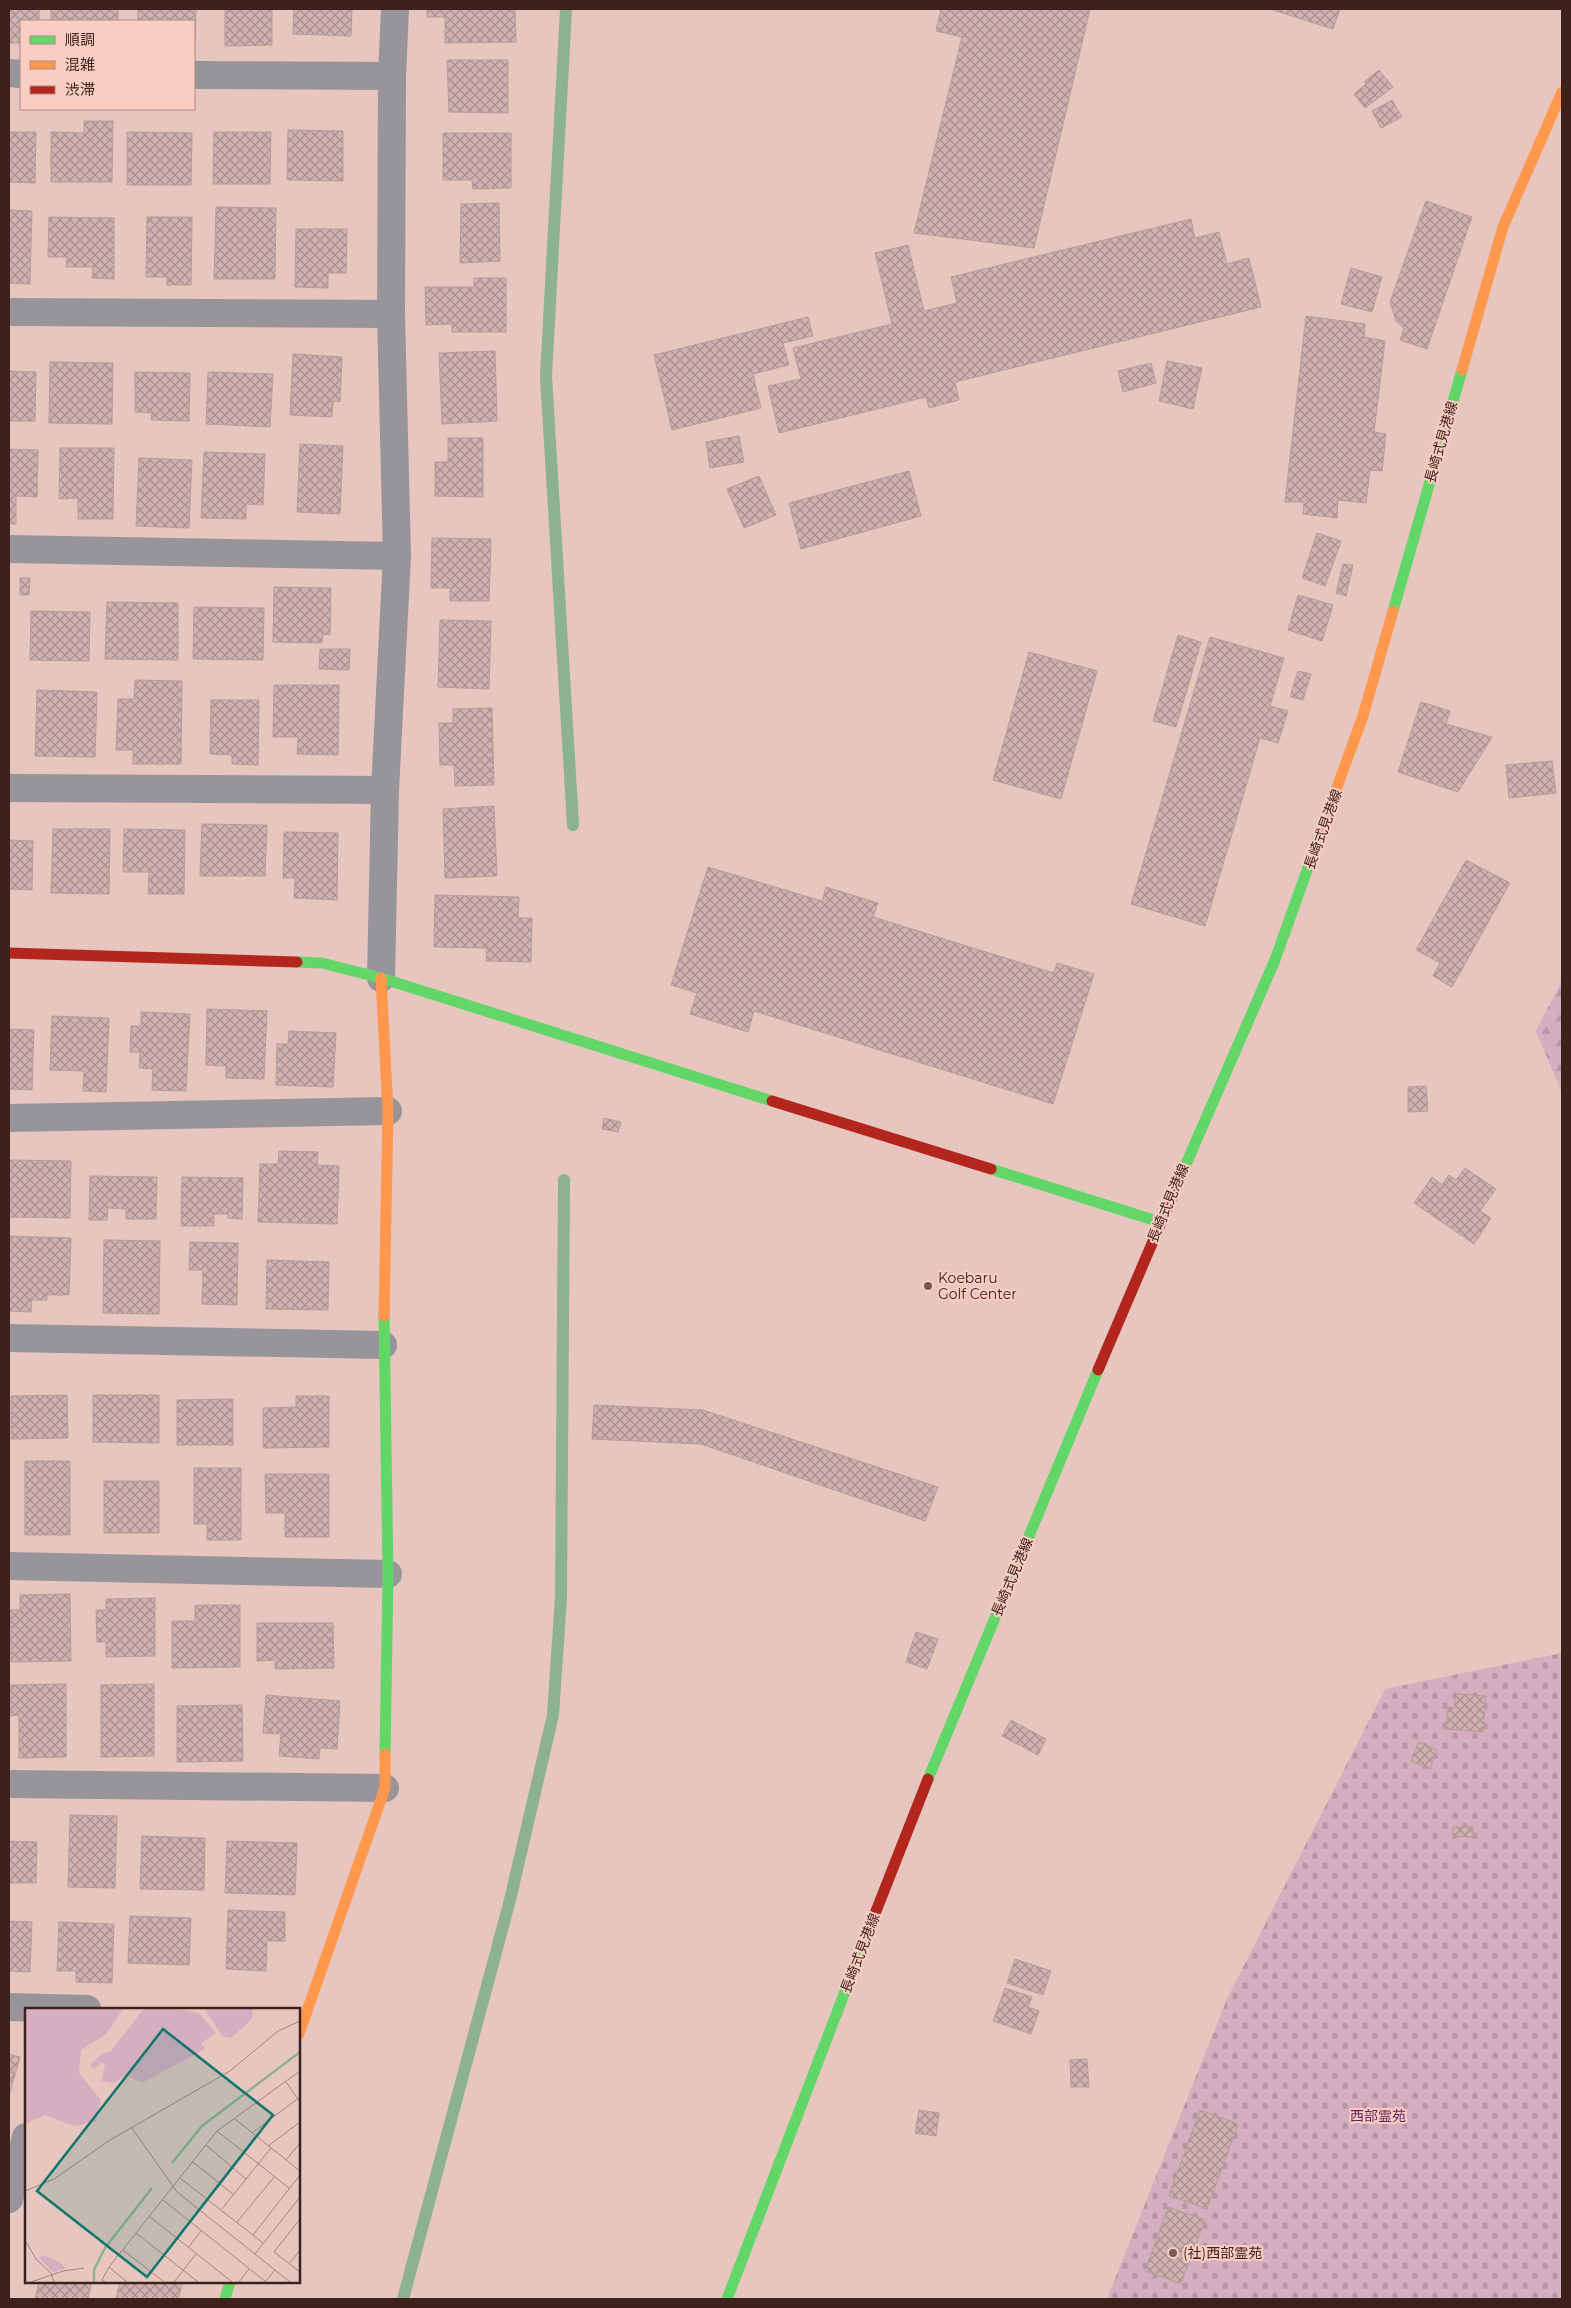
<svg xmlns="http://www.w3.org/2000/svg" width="1571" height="2308" viewBox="0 0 1571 2308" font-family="Montserrat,'Noto Sans JP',sans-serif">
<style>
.forest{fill:url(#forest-firs)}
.cemetery{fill:url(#cemetery-stones)}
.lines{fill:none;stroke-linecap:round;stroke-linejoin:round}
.stream{stroke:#8db28f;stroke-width:12}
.building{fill:url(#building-cross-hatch);stroke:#b79c9a}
.street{stroke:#97949a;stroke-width:28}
.fast{stroke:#63d668;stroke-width:11}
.slow{stroke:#ff974d;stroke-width:11}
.jam{stroke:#b3261e;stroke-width:11}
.poi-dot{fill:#785b55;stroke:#facdc3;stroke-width:2}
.labels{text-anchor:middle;stroke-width:4;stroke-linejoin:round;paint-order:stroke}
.street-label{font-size:14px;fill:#3d221c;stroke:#facdc3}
.poi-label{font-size:14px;fill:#3d221c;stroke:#facdc3;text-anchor:start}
.park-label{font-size:14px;fill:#641e5d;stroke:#facdc3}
.inset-river{fill:none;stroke:#8db28f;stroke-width:2.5}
.inset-road{fill:none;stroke:#a2847e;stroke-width:1}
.view{fill:#0f766e;fill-opacity:0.15;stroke:#0f766e;stroke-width:2.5}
.inset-edge{fill:none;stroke:#3d221c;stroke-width:2.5}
</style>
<defs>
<pattern id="forest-firs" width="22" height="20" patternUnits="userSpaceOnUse" patternTransform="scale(1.25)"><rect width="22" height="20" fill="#d5aebf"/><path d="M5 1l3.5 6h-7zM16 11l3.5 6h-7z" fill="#b895a4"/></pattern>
<pattern id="cemetery-stones" width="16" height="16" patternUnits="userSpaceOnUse" patternTransform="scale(1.25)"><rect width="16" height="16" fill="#d5aebf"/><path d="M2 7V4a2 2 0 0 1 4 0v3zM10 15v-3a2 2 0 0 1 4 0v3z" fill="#b895a4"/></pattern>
<pattern id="building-cross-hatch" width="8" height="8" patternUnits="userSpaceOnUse" patternTransform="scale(1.25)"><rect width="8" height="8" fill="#ceb1b0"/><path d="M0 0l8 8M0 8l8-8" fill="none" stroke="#a8908e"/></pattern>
</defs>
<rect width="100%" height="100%" fill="#e6c6bf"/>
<path class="forest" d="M1562,980V1093L1536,1031Z"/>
<path class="cemetery" d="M1562,1653V2299H1107L1227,1999L1385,1689Z"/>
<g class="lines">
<path class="stream" d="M566,9L546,376L573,825
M403,2299L510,1900L553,1715L561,1597L564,1180"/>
</g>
<path class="building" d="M9,9H39V21H21V43H9Z
M51,9H118V21H51Z
M138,9H196L195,41H194V21H138Z
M225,9H272V45L225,46Z
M294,9H352L351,36L293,34Z
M427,9H515L516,42L445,43V17H427Z
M941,9H1090L1034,248L914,233L962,37L936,31Z
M1270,9H1340L1333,29Z
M447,60H508V113L449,112Z
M1379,70L1393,87L1365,108L1354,94L1366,84L1364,82Z
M1392,100L1402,117L1381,128L1372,111Z
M84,121H113L112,182H51V132L84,133Z
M288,130L343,131V181L287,180Z
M9,132H36L35,183L9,182Z
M127,132L192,133L191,185H127Z
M214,132H271L270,184H213Z
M443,133H511V188L473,189L472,180H443Z
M1426,201L1472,217L1427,349L1400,340L1404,328L1396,321L1390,302Z
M499,203L500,261L460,263L461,204Z
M216,207L276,208L275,279H214Z
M9,210L32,211L30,284L9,283Z
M49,217L114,218V279L92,278L93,267H66L67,257H48Z
M147,217H192L191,285H167V277H146Z
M1191,219L1195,238L1219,232L1227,264L1249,258L1261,307L955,382L959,400L929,408L926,397L779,433L768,386L801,379L793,348L892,324L875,253L908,245L924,311L957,303L951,277Z
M296,229H347L346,273H328V288L295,287Z
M1351,268L1382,277L1372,312L1341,304Z
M474,278H506V332H452V324L426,325L425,287H474Z
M1306,316L1365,324L1364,337L1385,341L1374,432L1386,434L1382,471L1370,470L1366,503L1338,500L1337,518L1303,514L1304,502H1285Z
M808,317L813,336L783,343L789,365L753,374L761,408L672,430L654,355Z
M495,351L497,421L442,424L439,353Z
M293,354L342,357L340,402L333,401L332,417L290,415Z
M1167,361L1202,368L1193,409L1159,401Z
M50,362L113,363L112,424L49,423Z
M1151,363L1156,383L1123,392L1118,371Z
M9,371L36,372L35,421H9Z
M135,372L190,373L189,421L151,420L152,413L135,412Z
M208,372L273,374L270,427L206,424Z
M739,436L744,462L710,468L706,442Z
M448,438H483V497L435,496V462H448Z
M300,444L343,446L340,514L297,512Z
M60,448H114L113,519H78V498L59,499Z
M9,449L38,450L37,497L16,496V524H9Z
M204,452L265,454L263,505L246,504V519L201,518Z
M139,458L192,460L189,528L136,526Z
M909,471L921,516L801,549L789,503Z
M759,476L776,515L744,528L727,489Z
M1317,533L1341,541L1325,586L1302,578Z
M432,538L491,539L489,601H450V588H431Z
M1343,564L1353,565L1346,596L1336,593Z
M20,578H30L29,595H20Z
M274,587L331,588L330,635L323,634L322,643L273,642Z
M1298,595L1333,605L1322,641L1288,630Z
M107,602L178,603V660L105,659Z
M194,607L264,608L263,660L193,659Z
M31,611L90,612L89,661L30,660Z
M440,620L491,621L489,689L438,687Z
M1178,635L1201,642L1176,727L1153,721Z
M1210,637L1284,658L1270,706L1288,711L1278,743L1260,738L1205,926L1131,904Z
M320,649H350L349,670L319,669Z
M1029,652L1097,671L1061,799L993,780Z
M1298,671L1311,674L1303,700L1290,697Z
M135,680L182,681L181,764H133V750H116L118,699H134Z
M274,685H339L338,755L297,754L298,737H273Z
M37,690L97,692L95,757L35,756Z
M211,700H259L258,765L232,764V755L210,754Z
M1421,702L1450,711L1446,724L1492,737L1458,792L1398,772Z
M492,708L494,785L455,786L454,765H440L439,723H453V709Z
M1552,761L1556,793L1509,798L1506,765Z
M494,806L497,876L445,878L443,809Z
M202,824L267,825L265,876H200Z
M53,829H110L109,894L51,893Z
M124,829L185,830L184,894H148L149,872H123Z
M284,832L338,833L337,900L294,898L295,878H283Z
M9,840L33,841L32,890L9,889Z
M1466,860L1510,883L1452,987L1433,976L1440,963L1416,950Z
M708,867L822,901L826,887L878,903L873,917L1054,973L1057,963L1094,974L1053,1104L754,1011L748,1032L690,1014L697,993L671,985Z
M435,895L519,897L518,918H532L531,962L486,961L487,948L434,947Z
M207,1009L267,1011L264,1079L226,1078V1066L206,1065Z
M141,1012L190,1014L186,1091L152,1090L153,1069L139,1068L140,1052H130L131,1026H141Z
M52,1016L109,1018L106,1092L83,1091L84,1071L50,1070Z
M9,1029L34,1030L32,1090L9,1089Z
M289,1031L336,1033L333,1087L276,1085L277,1044H288Z
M1426,1086L1428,1111L1408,1112V1087Z
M604,1118L621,1122L618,1132L602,1129Z
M279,1151L318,1152L317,1165L339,1166L337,1224L258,1222L260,1164H278Z
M9,1160L71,1161L70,1218L9,1217Z
M1465,1168L1496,1189L1480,1211L1491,1218L1474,1244L1414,1203L1432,1177L1442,1185L1449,1175L1456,1180Z
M90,1176L157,1177L156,1219H126V1209L108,1208L107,1220H89Z
M182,1177L243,1178L242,1219L228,1218V1214H214V1226H181Z
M9,1236L71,1238L69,1295H47V1300H32L31,1312L9,1311Z
M104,1240L160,1241L159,1314L103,1313Z
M190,1242L238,1243L237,1305L202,1304L203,1270H189Z
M267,1260L329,1262L328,1310L266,1309Z
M67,1395L68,1438L11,1439V1396Z
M93,1395H159V1443L93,1442Z
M296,1396H329V1447L263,1448V1408L296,1407Z
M233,1399V1445H177V1400Z
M594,1405L703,1410L938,1487L925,1521L701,1444L592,1439Z
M25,1461H70V1535H25Z
M194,1468H241V1540H207V1524H194Z
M265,1474H329V1537H285V1513H266Z
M104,1481H159V1533H104Z
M70,1594L71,1661L11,1662L10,1610H20V1595Z
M155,1598V1656L106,1657V1642H97L96,1610H106V1599Z
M195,1605H240V1667L172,1668V1621H195Z
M257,1623H333L334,1668L275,1669V1660L257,1661Z
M916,1632L938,1639L927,1669L906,1662Z
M66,1684V1757L19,1758V1715L10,1716V1685Z
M154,1684V1756L101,1757V1685Z
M1456,1694L1486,1696L1483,1732L1446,1729L1448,1707L1454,1708Z
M266,1695L340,1701L337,1749L320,1748L319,1759L279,1756L281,1734L263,1733Z
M242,1705L243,1761L177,1762V1706Z
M1011,1720L1046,1739L1038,1755L1002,1736Z
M1419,1742L1437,1750L1430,1769L1411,1761Z
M70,1815L117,1816L115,1888L68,1887Z
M1453,1827H1473V1837L1453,1836Z
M142,1836L205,1838L204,1890L140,1889Z
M9,1841L37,1842L36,1883H9Z
M227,1841L297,1843L295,1895L225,1893Z
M228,1910L285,1912V1941H267L266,1971L226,1969Z
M130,1916L191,1918L189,1965L128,1963Z
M9,1921L32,1922L30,1972L9,1971Z
M59,1922L114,1924L112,1983L76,1982V1971H57Z
M1015,1959L1051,1971L1043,1995L1007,1983Z
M1005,1988L1032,1997L1028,2007L1039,2011L1031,2034L993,2021Z
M9,2054L20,2057L9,2096Z
M1087,2059L1089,2087H1071L1070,2060Z
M919,2110L939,2113L936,2136L915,2133Z
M1200,2110L1238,2124L1207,2209L1169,2195Z
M1168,2207L1205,2220L1181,2284L1145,2271Z
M39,2282H92L88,2299H35Z
M120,2282H183L178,2299H116Z"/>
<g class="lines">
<path class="street" d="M9,73L21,74
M194,75L392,76
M9,312L391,314
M9,549L397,556
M9,788L385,790
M381,978L385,790L397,556L391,314L392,76L395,9
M9,1118L388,1111
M9,1338L383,1345
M9,1566L388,1574
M9,1784L385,1788
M9,2007L87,2009
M9,2199L26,2137"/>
<path class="fast" d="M1393,611L1462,370
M297,962L322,963L381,978L772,1101
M991,1169L1160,1222
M1183,1171L1275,960L1321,831
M384,1316L388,1574L385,1754
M928,1779L1098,1370
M225,2299L230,2282
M727,2299L869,1929"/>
<path class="slow" d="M1462,370L1503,227L1562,92
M1321,831L1363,716L1393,611
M381,978L388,1111L384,1316
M299,2034L385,1788V1754"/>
<path class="jam" d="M9,953L297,962
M772,1101L991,1169
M1098,1370L1183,1171
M869,1929L928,1779"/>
</g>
<g class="poi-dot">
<circle cx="928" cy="1286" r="5"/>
<circle cx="1173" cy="2253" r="5"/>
</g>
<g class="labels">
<g class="street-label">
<text transform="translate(1441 442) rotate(-74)" y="5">長崎式見港線</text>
<text transform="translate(1323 829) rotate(-70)" y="5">長崎式見港線</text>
<text transform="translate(1168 1203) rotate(-67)" y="5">長崎式見港線</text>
<text transform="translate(1012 1577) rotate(-67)" y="5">長崎式見港線</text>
<text transform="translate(860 1953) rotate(-69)" y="5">長崎式見港線</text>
</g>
<g class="poi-label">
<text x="938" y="1283">Koebaru<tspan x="938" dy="16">Golf Center</tspan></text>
<text x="1183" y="2258">(社)西部霊苑</text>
</g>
<g class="park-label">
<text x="1378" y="2121">西部霊苑</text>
</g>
</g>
<g transform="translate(25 2008)">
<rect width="275" height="275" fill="#e6c6bf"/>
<path d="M0,1H98L80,27L56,42L54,65L76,92L71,113L49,118L20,107L0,116ZM180,1H228V2L227,11L206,30L197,28Z" fill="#d5aebf"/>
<path d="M122,1H151L174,5L191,25L176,35L180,41L117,75L101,67L89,75L76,73L80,57L77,54L69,61L65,57L77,46L86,43L117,3Z" fill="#d5aebf"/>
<path d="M18,247L34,254L41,260L28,264L14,250Z" fill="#d5aebf"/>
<path class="inset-river" d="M147,155L177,118L275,44M69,274V262L80,240L127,180"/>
<path class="inset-road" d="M261,74L275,94M210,111L275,163M107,120L152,184L265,274M192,123L264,180M227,125L275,89M181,137L221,171M243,138L275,114M261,152L275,135M168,154L209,187M155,170L238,235M0,183L29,171L85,132L205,63L253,23L275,13M138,192L241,274M197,201L246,140M124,208L207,274M275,211L249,244L275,264M212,214L250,168M111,225L173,274M228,227L275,167M0,232L11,251L26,265L29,274M163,240L176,223M98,242L139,274M230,246L275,189M265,255L275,242M84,259L102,274M6,274L38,263L59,260M80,274L77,272L84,259L192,123L275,63M149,274L171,246M214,274L224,261M240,274L250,262"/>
<path class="view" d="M138,21L248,107L122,269L12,183Z"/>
<rect width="275" height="275" class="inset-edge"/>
</g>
<rect width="1571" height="2308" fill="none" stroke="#3d221c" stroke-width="20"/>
<rect x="20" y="20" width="175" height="90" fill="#facdc3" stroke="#ae8980"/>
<rect x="30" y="36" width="25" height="8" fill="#63d668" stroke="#ae8980"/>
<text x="65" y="45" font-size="15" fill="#3d221c">順調</text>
<rect x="30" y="61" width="25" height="8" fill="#ff974d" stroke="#ae8980"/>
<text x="65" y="70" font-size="15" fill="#3d221c">混雑</text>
<rect x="30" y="86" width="25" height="8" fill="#b3261e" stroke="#ae8980"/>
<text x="65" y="95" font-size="15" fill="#3d221c">渋滞</text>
</svg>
